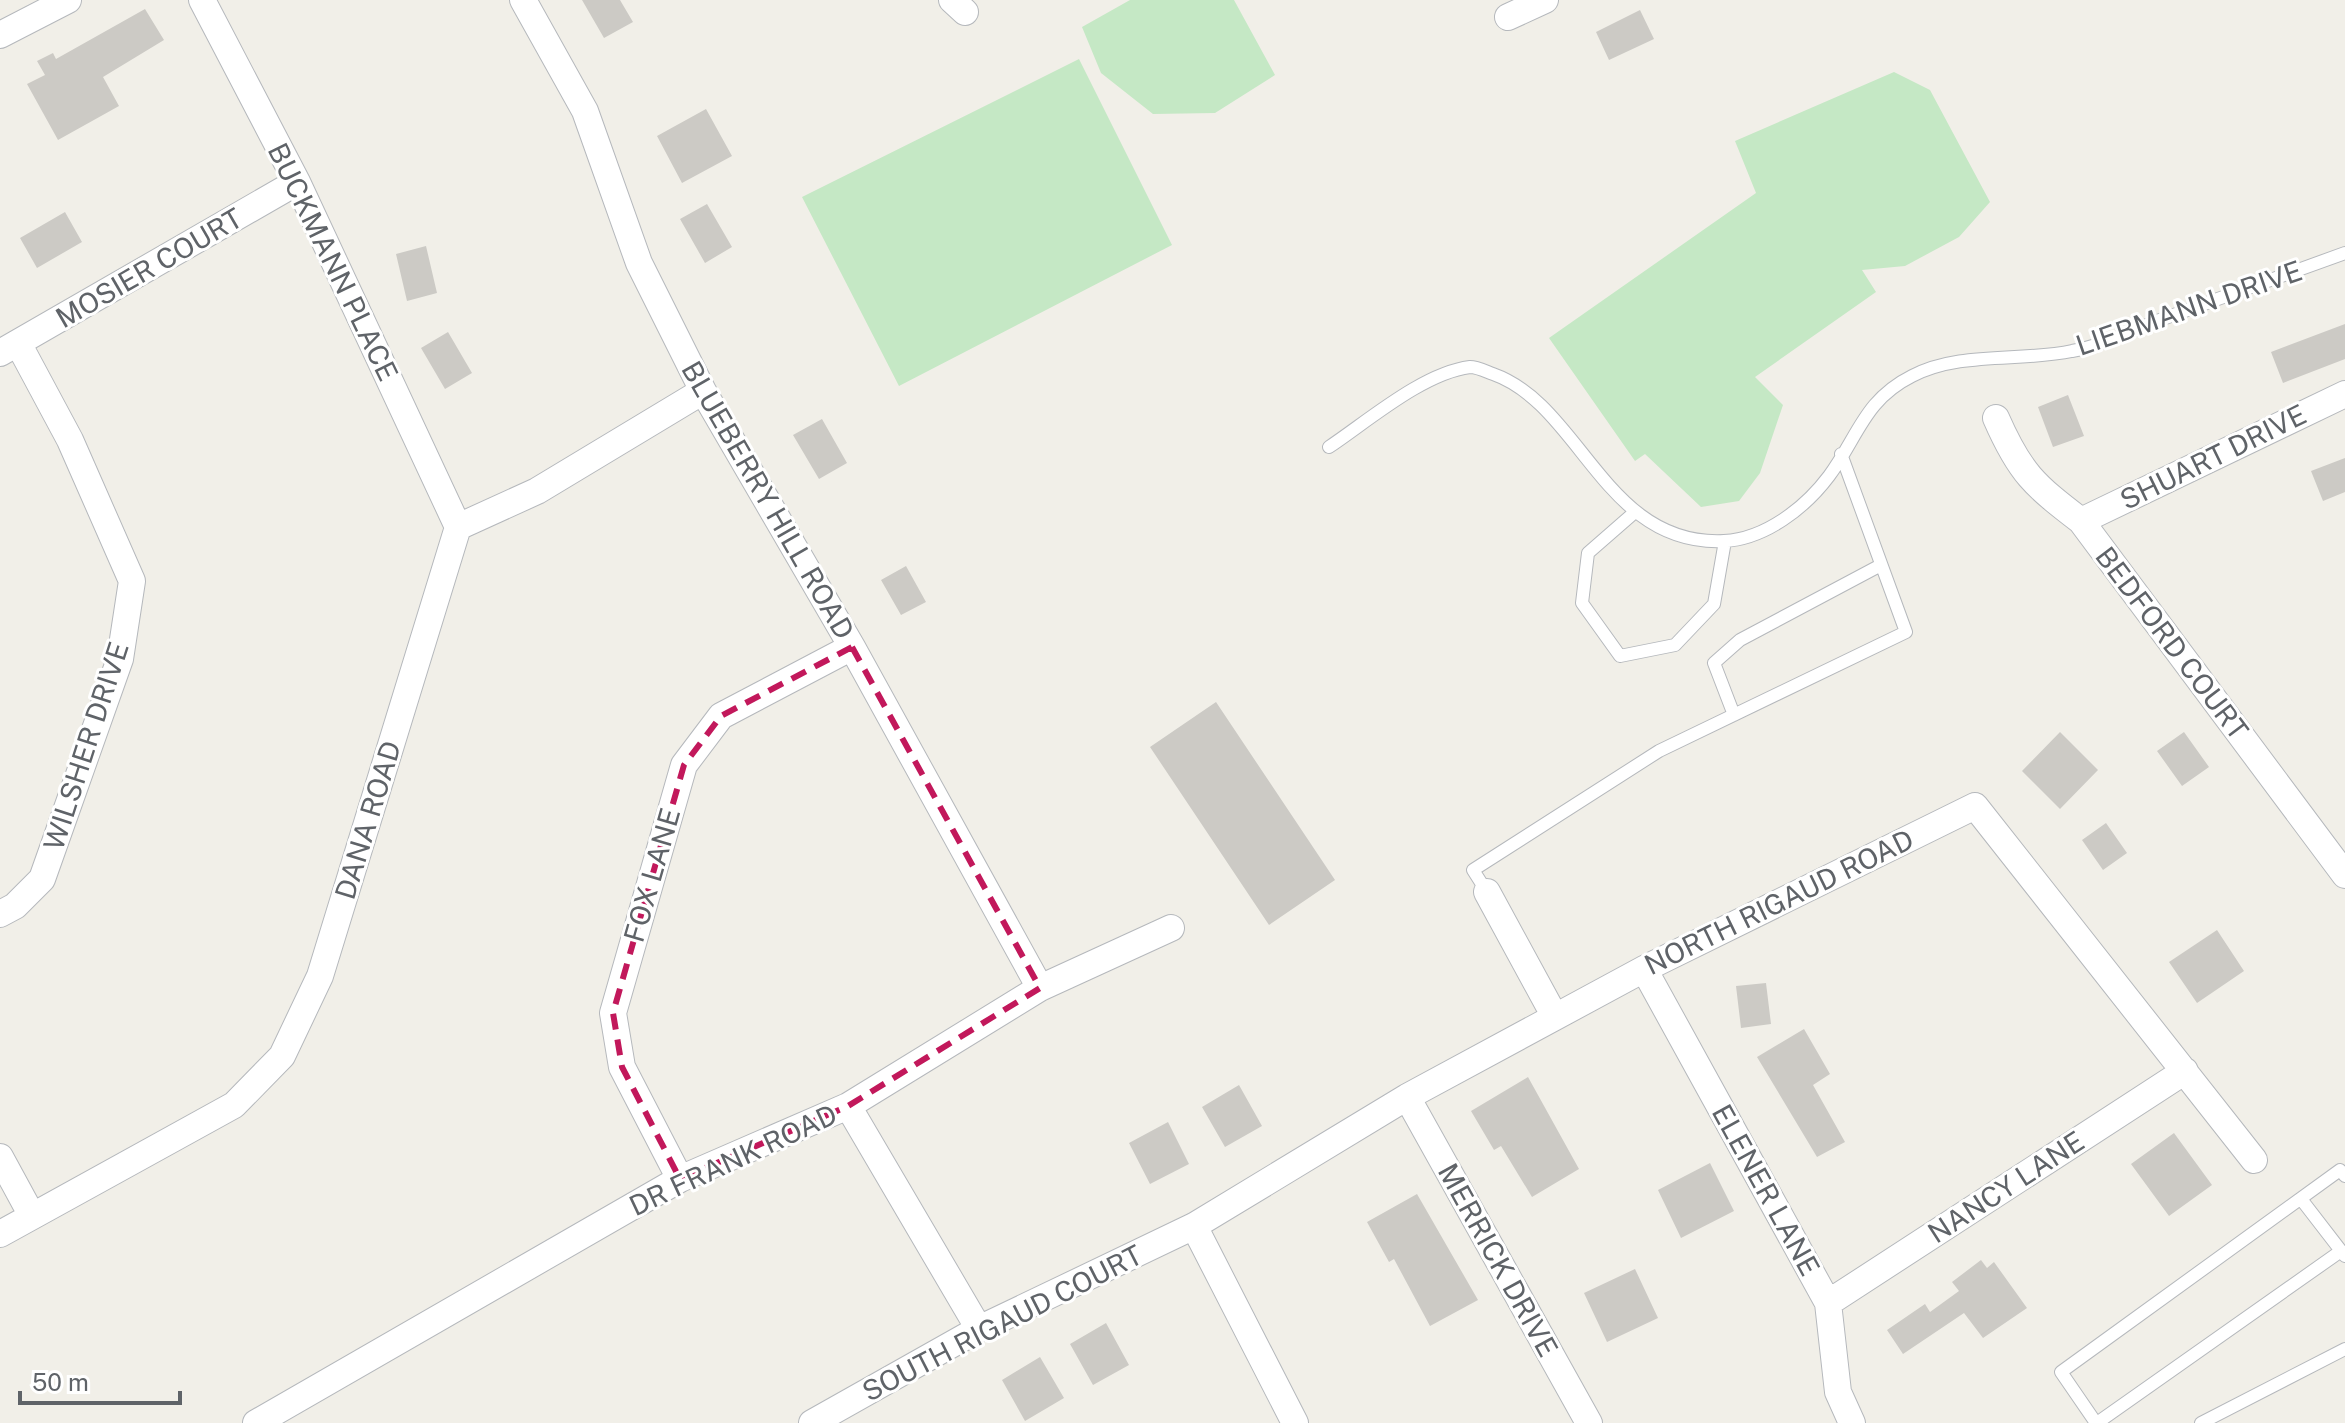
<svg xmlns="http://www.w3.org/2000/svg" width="2345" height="1423" viewBox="0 0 2345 1423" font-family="'Public Sans',sans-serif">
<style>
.green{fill:#c5e8c5}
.building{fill:#cccac5}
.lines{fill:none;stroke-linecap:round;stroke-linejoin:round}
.service-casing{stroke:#b5b8bc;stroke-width:14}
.minor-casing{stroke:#b5b8bc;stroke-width:28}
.service{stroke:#fff;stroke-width:12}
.minor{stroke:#fff;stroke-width:26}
.marked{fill:none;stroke:#c2185b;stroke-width:6;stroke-dasharray:16 10;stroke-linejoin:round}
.labels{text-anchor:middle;stroke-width:6;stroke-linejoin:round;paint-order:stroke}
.street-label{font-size:28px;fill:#5f6368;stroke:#fff}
</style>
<rect width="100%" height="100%" fill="#f1efe8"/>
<path class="green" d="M1130,0H1234L1275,75L1215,113L1153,114L1101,73L1082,27Z
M1079,59L1172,245L899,386L802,197Z
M1894,72L1930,90L1990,202L1959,237L1905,266L1862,270L1876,292L1755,377L1783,405L1760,473L1739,501L1701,507L1645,454L1635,461L1549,338L1756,193L1735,141Z"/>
<path class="building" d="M582,0H620L633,22L604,38Z
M145,9L164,40L103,77L119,106L58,140L27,84L45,75L37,61L53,53L56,59Z
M1640,10L1654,39L1609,60L1596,32Z
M706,109L732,156L682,183L657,136Z
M707,204L732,247L705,263L680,219Z
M65,212L82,242L37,268L20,238Z
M426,246L437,293L407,301L396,254Z
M2345,324V359L2283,383L2271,352Z
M448,332L472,373L445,389L421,348Z
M2068,395L2084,436L2053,447L2038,407Z
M822,419L847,463L819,479L793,435Z
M2345,458V492L2323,501L2311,471Z
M906,566L926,602L901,615L881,580Z
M1216,702L1335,880L1269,925L1150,747Z
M2060,732L2098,770L2060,809L2022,771Z
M2184,732L2209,767L2182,786L2157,751Z
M2106,823L2127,853L2103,870L2082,840Z
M2217,930L2244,971L2197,1003L2169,962Z
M1766,983L1771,1024L1741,1028L1736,986Z
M1804,1029L1830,1074L1813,1085L1845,1142L1817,1157L1757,1057Z
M1528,1077L1579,1169L1532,1197L1501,1146L1494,1150L1471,1111Z
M1239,1085L1262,1126L1225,1147L1202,1107Z
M1168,1122L1189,1164L1150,1184L1129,1143Z
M2174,1133L2212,1185L2169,1216L2131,1164Z
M1710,1163L1734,1211L1681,1238L1658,1190Z
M1417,1194L1478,1300L1430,1326L1394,1259L1389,1262L1367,1222Z
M1981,1260L1987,1268L1994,1262L2027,1308L1983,1338L1964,1313L1903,1354L1887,1330L1925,1304L1930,1312L1959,1291L1952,1282Z
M1635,1269L1658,1318L1607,1342L1584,1293Z
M1106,1323L1129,1365L1093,1385L1070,1344Z
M1040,1357L1064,1398L1025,1421L1002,1380Z"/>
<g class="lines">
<g class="service-casing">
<path id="service" d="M1329,447C1368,421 1423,373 1470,367C1477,367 1485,371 1493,374C1581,405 1605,547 1724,541C1765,539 1805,508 1829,476C1858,437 1864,400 1912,376C1960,351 2020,362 2072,351C2101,346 2130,331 2157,321C2220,298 2282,276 2345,253
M1635,512L1588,553L1582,603L1620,656L1675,645L1714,604L1725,541
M1734,715L1714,663L1740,640L1881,565
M1487,892L1473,870L1659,751L1906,632L1841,454
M2301,1199L2345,1256
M2096,1423L2061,1372L2340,1170L2345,1176
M2097,1423L2341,1251
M2201,1423L2345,1349"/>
</g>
<g class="minor-casing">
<path id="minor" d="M202,0L297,182L458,527
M523,0L585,111L639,263L703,391L852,647L1040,988
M952,0L965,12
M1508,17L1545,0
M0,35L68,0
M0,353L297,182
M1996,418C2020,473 2034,485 2081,521L2345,875
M2081,521L2345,394
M1487,892L1555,1017
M0,914L15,906L42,879L120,659L132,581L70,440L18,343
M1644,969L1828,1303L1838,1392L1852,1423
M1407,1097L1589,1423
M848,1106L979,1329
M0,1157L31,1214
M680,1179L622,1067L613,1013L684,765L721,716L852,647
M1194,1226L1295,1423
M0,1234L234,1105L282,1056L320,976L458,527L537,491L703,391
M1828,1303L2185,1071
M256,1423L680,1179L848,1106L1040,988L1171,928
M812,1423L979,1329L1194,1226L1407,1097L1644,969L1975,806L2254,1160"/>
</g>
<use href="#service" class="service"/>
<use href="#minor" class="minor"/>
</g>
<path class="marked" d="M852,647L1040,988L848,1106L680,1179L622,1067L613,1013L684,765L721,716Z"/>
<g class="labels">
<g class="street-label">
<text transform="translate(333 262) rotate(64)" y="10">BUCKMANN PLACE</text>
<text transform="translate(149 268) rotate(-30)" y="10">MOSIER COURT</text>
<text transform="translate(2189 308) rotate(-19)" y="10">LIEBMANN DRIVE</text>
<text transform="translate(2213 457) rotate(-26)" y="10">SHUART DRIVE</text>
<text transform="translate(768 500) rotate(60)" y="10">BLUEBERRY HILL ROAD</text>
<text transform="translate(2172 643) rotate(53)" y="10">BEDFORD COURT</text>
<text transform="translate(86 746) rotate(-72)" y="10">WILSHER DRIVE</text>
<text transform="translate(368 820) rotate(-73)" y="10">DANA ROAD</text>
<text transform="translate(652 875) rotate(-74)" y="10">FOX LANE</text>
<text transform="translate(1779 902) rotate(-26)" y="10">NORTH RIGAUD ROAD</text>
<text transform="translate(733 1160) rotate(-25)" y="10">DR FRANK ROAD</text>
<text transform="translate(2006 1187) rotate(-33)" y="10">NANCY LANE</text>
<text transform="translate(1766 1190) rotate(61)" y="10">ELENER LANE</text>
<text transform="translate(1498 1260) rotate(61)" y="10">MERRICK DRIVE</text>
<text transform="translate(1002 1323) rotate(-27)" y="10">SOUTH RIGAUD COURT</text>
</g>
</g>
<path d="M20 1391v12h160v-12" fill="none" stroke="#5f6368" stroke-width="4"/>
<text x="32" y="1391" font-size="24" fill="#5f6368" stroke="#ffffff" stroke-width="6" paint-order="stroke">50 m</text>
</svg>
